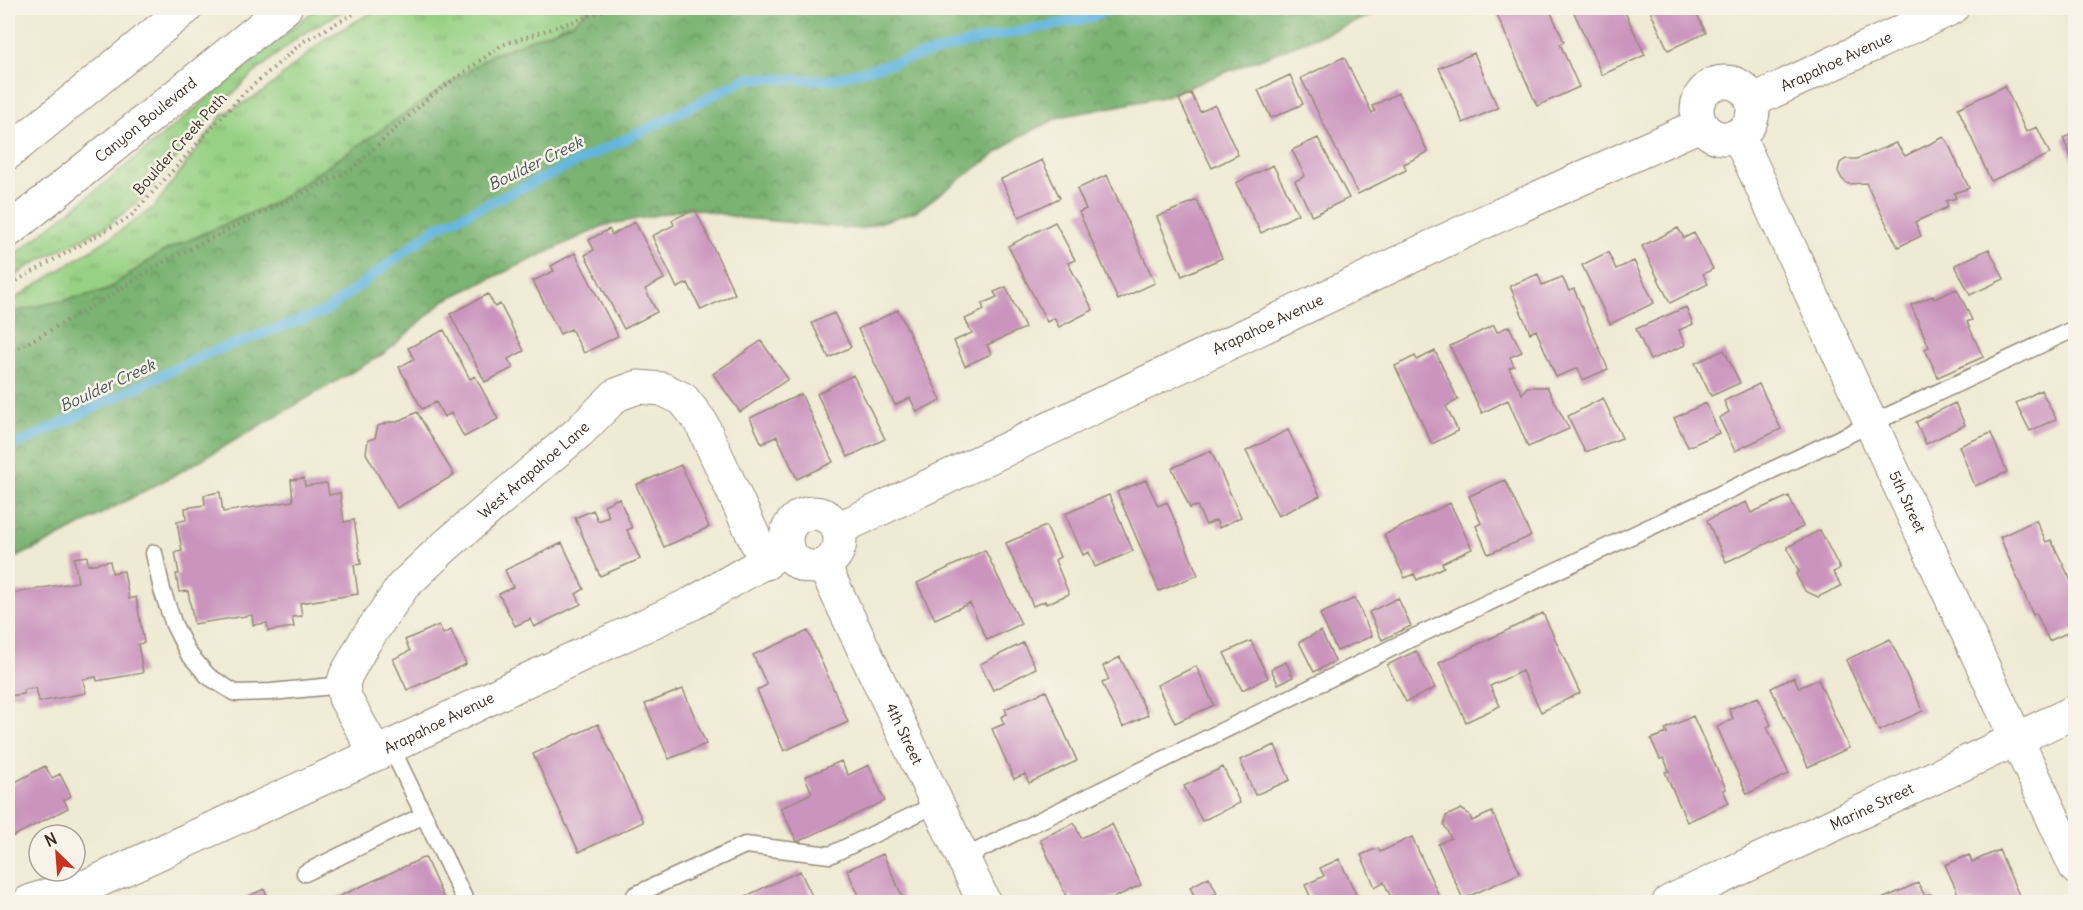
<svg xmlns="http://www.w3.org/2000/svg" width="2083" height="910" viewBox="0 0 2083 910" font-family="Delius,sans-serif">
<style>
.grass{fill:url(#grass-tufts);stroke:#6a7e52;stroke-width:1.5}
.forest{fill:url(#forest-crowns);stroke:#5a6e48;stroke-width:1.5}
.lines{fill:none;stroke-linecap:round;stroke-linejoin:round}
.stream{stroke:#62b6de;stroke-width:10}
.building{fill:#cb94be}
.service-casing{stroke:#958a78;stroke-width:19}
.minor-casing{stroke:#958a78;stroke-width:35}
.primary-casing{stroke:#958a78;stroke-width:35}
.path{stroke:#958a78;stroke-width:4;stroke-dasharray:1.5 4.5;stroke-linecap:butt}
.service{stroke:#fff;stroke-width:16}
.minor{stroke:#fff;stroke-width:33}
.primary{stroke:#fff;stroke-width:33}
.labels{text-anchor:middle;stroke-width:5;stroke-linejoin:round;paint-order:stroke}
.street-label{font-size:15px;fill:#3b2a1e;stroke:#f7f3e8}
.water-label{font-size:16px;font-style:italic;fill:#475458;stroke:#f7f3e8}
</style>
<defs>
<pattern id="grass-tufts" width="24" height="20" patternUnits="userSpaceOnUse" patternTransform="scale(1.5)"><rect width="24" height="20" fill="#98d185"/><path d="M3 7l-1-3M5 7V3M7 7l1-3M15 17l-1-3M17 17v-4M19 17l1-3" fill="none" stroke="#7daa6c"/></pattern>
<pattern id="forest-crowns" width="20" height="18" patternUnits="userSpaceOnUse" patternTransform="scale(1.5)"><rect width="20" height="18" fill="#7ab372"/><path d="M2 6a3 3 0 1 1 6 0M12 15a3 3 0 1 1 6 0" fill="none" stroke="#65925d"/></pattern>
</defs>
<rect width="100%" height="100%" fill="#f7f3e8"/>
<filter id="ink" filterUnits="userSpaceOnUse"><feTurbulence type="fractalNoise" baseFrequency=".0167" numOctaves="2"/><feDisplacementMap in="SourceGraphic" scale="12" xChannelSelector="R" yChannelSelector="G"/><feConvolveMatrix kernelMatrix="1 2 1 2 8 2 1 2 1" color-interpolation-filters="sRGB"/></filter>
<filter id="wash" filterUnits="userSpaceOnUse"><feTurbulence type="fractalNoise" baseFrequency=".008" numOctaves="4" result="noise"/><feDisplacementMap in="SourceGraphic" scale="24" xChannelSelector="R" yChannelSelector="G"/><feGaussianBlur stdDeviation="1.35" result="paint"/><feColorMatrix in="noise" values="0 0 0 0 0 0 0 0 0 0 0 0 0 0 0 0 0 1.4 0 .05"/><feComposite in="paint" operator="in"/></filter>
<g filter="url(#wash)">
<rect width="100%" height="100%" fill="#efead3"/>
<path class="grass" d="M317,8H348L301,35L247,79L207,121L143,198L107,226L27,267L8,282V260L105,183Z
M380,8H591L573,23L490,56L272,204L162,252L105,291L8,313V303L110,238L154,207L222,115L263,92L326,38Z"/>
<path class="forest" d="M591,8H1386L1375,14L1163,97L1060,117L1019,137L916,211L859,229L742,218L691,208L603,226L445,300L385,353L180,472L47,543L8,561V313L105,291L162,252L272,204L490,56L572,23Z"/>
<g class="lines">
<path class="stream" d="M8,449L206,354L326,311L436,228L647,129L747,78L829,80L986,38L1089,18L1113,8"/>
</g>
<g id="blocks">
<path class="building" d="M1494,8H1549L1564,42L1560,44L1579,87L1537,106Z
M1572,8H1623L1645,55L1602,75Z
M1649,8H1694L1706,33L1668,50Z
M1474,53L1498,108L1463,123L1439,68Z
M1344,57L1372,113L1375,111L1372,106L1398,93L1428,152L1404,164L1406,170L1358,194L1301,78Z
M1290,75L1303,104L1271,118L1258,90Z
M2005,86L2026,132L2037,127L2050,154L1991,181L1958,108Z
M1191,93L1200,112L1215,105L1238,155L1212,168L1179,99Z
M2076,132V160L2073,161L2063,138Z
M1944,137L1947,141L1969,188L1954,193L1956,198L1946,201L1948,207L1915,222L1921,236L1898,247L1866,183L1848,184L1842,179L1838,171L1840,163L1846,159H1857L1896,143L1905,156Z
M1318,138L1349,198L1312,216L1295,181L1305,176L1292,150Z
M1042,160L1060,198L1019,217L1001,179Z
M1273,165L1298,214L1261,233L1236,183Z
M1107,175L1155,283L1118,300L1079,212L1086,209L1077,189Z
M1197,200L1222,258L1182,276L1157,217Z
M695,209L735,294L701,310L688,283L677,288L652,236L674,225L672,220Z
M635,222L664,279L645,289L657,312L624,329L585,255L594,250L589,240L609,229L612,235Z
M1055,222L1075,260L1068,263L1093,310L1059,327L1054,318L1047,322L1008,246Z
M1678,228L1684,238L1694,233L1713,269L1703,274L1708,284L1670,303L1642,246Z
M1989,249L2004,279L1970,295L1955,265Z
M1608,252L1616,269L1634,261L1654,303L1610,324L1582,265Z
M575,253L618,336L584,353L571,329L560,334L533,281L554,271L551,266Z
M1538,274L1542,285L1562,277L1569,291L1574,289L1608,369L1583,380L1578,368L1556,377L1536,330L1530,333L1510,286Z
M1006,287L1025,328L987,345L991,354L965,366L954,341L972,333L965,319L984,310L982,304L997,297L994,292Z
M1957,289L1972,320L1967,322L1983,357L1938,377L1925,349L1929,347L1911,305L1933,296L1934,299Z
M488,294L495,307L500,304L524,351L508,359L513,368L485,382L450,314Z
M1686,307L1693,324L1679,330L1685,345L1650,360L1636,329Z
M898,310L941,400L917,412L910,398L895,405L858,329Z
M834,313L851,347L829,358L812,323Z
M1494,325L1497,332L1509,326L1522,352L1510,357L1514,366L1509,368L1522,394L1527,387H1547L1569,429L1528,447L1508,400L1482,413L1450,346Z
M444,330L470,379L475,376L498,419L464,437L451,413L444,417L436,402L422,409L399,367L414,359L408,348Z
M761,341L788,379L740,412L713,374Z
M1724,350L1740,383L1711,396L1695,363Z
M1435,351L1458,400L1446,406L1458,431L1432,444L1395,366L1415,356L1417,360Z
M853,375L885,439L848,457L817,394Z
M1759,384L1781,429L1735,451L1719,418L1729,412L1724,401Z
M2041,390L2056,419L2030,431L2016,403Z
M801,394L833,462L797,479L777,436L762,444L750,418Z
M1603,398L1622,438L1585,452L1568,416Z
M1706,403L1719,433L1688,447L1674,418Z
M1955,403L1965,425L1926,444L1916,422Z
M417,412L454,475L397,508L366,453L368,440L375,438L378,426L389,422H397Z
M1288,430L1320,496L1278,516L1246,451Z
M1991,433L2007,472L1975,486L1959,446Z
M1211,451L1241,517L1219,528L1216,520L1206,525L1197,506L1190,508L1172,468Z
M681,465L709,527L664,547L636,485Z
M304,478L305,486L327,483L329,495L340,493L344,522L354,520L361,564L354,565L358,594L300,603L302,616L292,617L294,627L268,631L267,623L253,625L252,615L194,624L188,591L179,592L176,574H179L175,552L182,551L177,522L186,520L185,508L205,505L204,495L220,492L223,512L293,501L291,480Z
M1146,480L1158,506L1167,502L1198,575L1159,591L1117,492Z
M1505,480L1531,536L1488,554L1476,526L1481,523L1469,496Z
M1109,495L1133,551L1095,567L1089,552L1083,555L1065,514Z
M1789,496L1803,527L1726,562L1707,520L1746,502L1751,513Z
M619,498L632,528L627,530L640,559L600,576L575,518L593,510L598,521L609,517L604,505Z
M1450,503L1472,549L1442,563L1444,567L1417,580L1414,574L1405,578L1384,535Z
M2036,520L2046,542L2051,540L2076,591V629L2049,641L2036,613L2033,615L2000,537Z
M1046,526L1060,557L1055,560L1069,594L1046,604L1045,601L1033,606L1006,543Z
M1820,530L1840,569L1833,572L1841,586L1818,597L1805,591L1796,574L1799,572L1787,547Z
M562,543L584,589L576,594L581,604L534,627L530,619L515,626L499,594L513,587L505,570Z
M985,550L1021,624L987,640L970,603L935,619L917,583Z
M87,556L88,565L110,561L112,573L124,571L129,599L136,597L144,643L138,644L143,673L97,681L96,677L83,679L86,693L39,702L36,688L23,690L24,694L8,696V594L78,582L74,558Z
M1355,598L1372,636L1337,651L1320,614Z
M1398,598L1411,626L1382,640L1369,612Z
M1543,613L1580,693L1541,712L1522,671L1490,686L1500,706L1466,722L1439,663Z
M439,625L443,634L451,630L466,664L407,690L393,659L410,651L405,640Z
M808,631L848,722L784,751L757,690L767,685L753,655Z
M1321,631L1335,661L1314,672L1299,642Z
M1890,639L1923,711L1879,731L1846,660Z
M1251,641L1268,678L1242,690L1224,653Z
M1023,643L1036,668L993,690L980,664Z
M1416,651L1435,688L1406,702L1387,665Z
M1120,657L1148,715L1123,727L1102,683L1109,680L1103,666Z
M1286,662L1293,677L1278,684L1271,669Z
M1196,666L1214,705L1175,723L1157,685Z
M1794,677L1799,688L1818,679L1849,748L1808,767L1771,688Z
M683,689L706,744L669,759L645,704Z
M1046,691L1077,761L1029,783L1025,774L1014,779L992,729L1004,724L1001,717L1007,714L1005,709Z
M1758,697L1771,725L1767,727L1789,774L1747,794L1717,727L1733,719L1729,709Z
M1693,716L1726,789L1723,790L1729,803L1687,822L1665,772L1669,771L1664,758L1660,759L1651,739L1667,733L1665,729Z
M598,724L643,822L579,852L533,754Z
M1275,745L1290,780L1255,795L1240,760Z
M841,761L848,775L869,765L885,801L797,842L781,808L812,793L805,777Z
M45,766L52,778L60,774L71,796L64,800L68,808L8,839V786Z
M1223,767L1240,803L1202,821L1184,786Z
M1461,809L1469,814L1472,821L1492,812L1520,873L1463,899L1438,844L1451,838L1444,825L1446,816Z
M1074,823L1081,838L1112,824L1141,885L1104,902H1075L1072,896L1067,898L1040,839Z
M1412,837L1442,902H1393L1384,882L1375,887L1361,855L1378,848L1380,852Z
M1999,850L2022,902H1962L1945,865L1969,855L1972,862Z
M883,854L905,902H862L847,870Z
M425,857L444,899L437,902H327Z
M1339,859L1360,902H1313L1305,885L1324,876L1320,868Z
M800,871L815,902H738L737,900Z
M1209,877L1217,893L1197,902L1190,887Z
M1918,883L1925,896L1931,894L1935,902H1875Z
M264,889L270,902H235Z"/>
</g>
</g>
<g filter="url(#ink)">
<use href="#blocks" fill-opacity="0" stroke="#958a78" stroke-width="1.5"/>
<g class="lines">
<g class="service-casing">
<path id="service" d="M154,553L162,590L174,625L188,653L208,676L235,693L271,692L343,685
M391,747L466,902
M963,858L1406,641L2076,328
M305,873L424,815
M635,895L745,845L830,855L937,804"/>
</g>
<g class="minor-casing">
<g id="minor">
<circle cx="1725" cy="110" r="28"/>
<path id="s1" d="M1752,101L1952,8"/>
<path id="s2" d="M1738,135L2076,868"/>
<circle cx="813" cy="540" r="27"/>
<path id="s3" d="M838,529L1482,223L1700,125"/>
<path id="s4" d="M824,566L984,902"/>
<path id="s5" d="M376,754L345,698L343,685L346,675L365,641L403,586L443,548L579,432L616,395L638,387L662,389L683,399L701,422L766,563"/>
<path id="s6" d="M87,886L376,754L523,682L693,603L787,549"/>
<path d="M29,902L68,888L87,886L80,902"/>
<path id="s7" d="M1669,902L2076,711"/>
</g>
</g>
<g class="primary-casing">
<g id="primary">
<path d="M8,153L186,8"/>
<path id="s8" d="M8,231L285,8"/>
</g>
</g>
<path class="path" d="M8,289L18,280L130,217L242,95L304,41L364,8
M8,354L94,305L167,260L352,169L427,99L502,45L587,17L609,8"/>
<use href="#service" class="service"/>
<use href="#minor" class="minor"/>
<use href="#primary" class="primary"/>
</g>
</g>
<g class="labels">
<g class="street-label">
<text dy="5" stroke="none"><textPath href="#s1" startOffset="93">Arapahoe Avenue</textPath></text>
<text dy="5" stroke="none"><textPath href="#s8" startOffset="177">Canyon Boulevard</textPath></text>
<text transform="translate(180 144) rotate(-48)" y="5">Boulder Creek Path</text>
<text dy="5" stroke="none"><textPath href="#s3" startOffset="476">Arapahoe Avenue</textPath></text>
<text dy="5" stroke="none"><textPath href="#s5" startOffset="368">West Arapahoe Lane</textPath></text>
<text dy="5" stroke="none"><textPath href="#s2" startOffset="404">5th Street</textPath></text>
<text dy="5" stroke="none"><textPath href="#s6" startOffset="388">Arapahoe Avenue</textPath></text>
<text dy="5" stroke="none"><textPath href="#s4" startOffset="186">4th Street</textPath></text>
<text dy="5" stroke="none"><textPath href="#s7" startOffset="224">Marine Street</textPath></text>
</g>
<g class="water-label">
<text transform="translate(535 163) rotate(-26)" y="6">Boulder Creek</text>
<text transform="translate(107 385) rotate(-25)" y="6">Boulder Creek</text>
</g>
</g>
<rect width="2083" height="910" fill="none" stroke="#f7f3e8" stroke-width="30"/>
<g transform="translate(57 853) rotate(335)"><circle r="28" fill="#f7f3e8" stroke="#aca397" stroke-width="1.5"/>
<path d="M0-4.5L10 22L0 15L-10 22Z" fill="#c8321e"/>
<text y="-9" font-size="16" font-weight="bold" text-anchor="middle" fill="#3b2a1e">N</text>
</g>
</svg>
